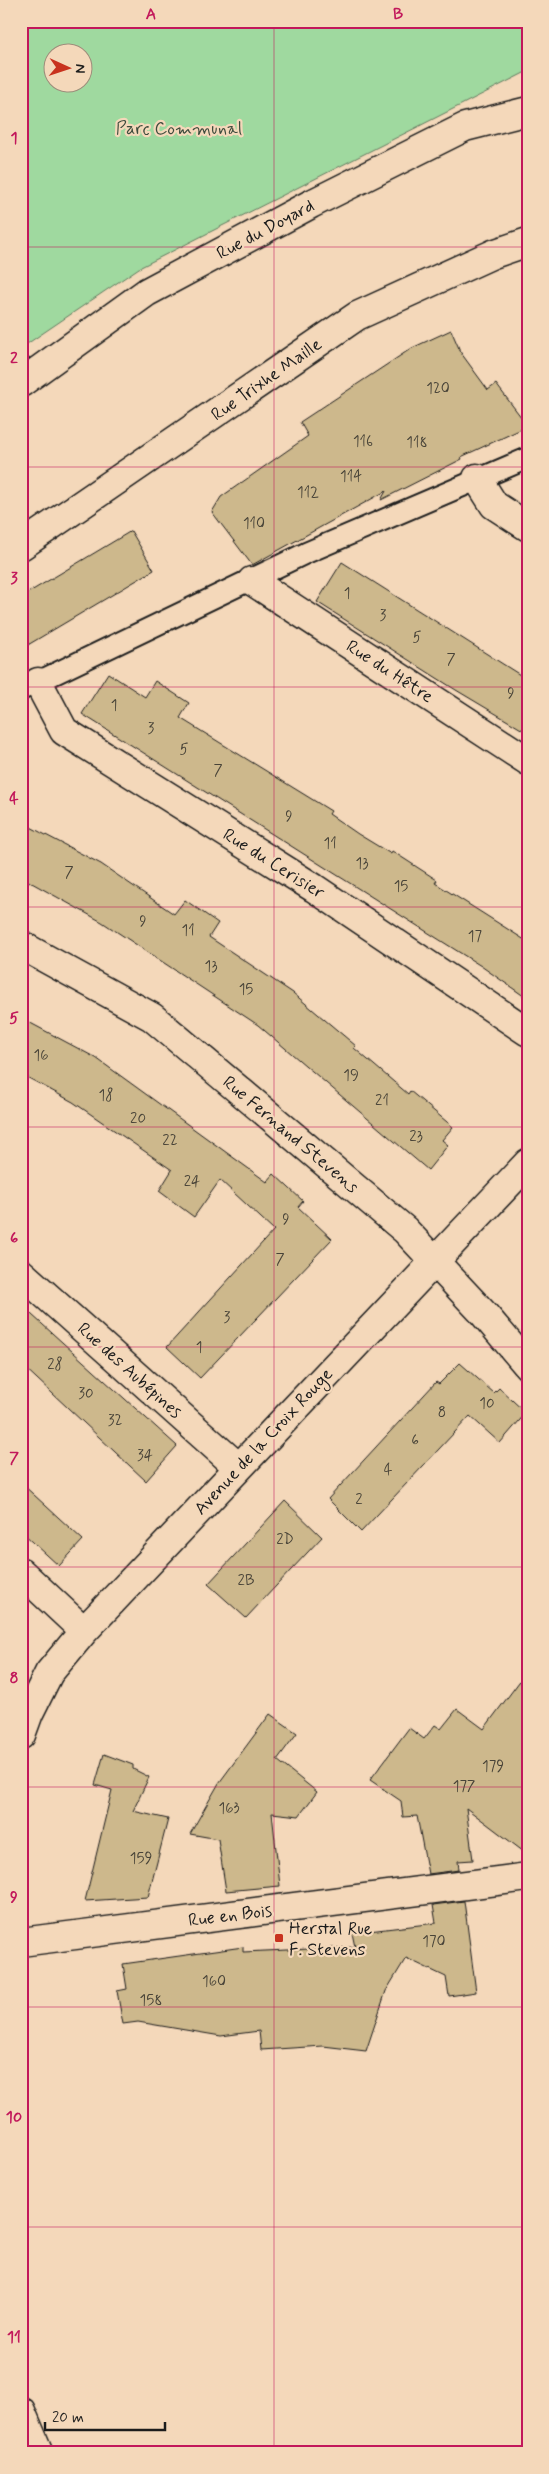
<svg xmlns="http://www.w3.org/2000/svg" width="549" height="2474" viewBox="0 0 549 2474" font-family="Mynerve,sans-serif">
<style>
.green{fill:#9fd99f;stroke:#5e7a5e;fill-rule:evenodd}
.building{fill:#cdb88c;stroke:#1c1c1c}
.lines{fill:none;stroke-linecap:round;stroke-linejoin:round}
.service-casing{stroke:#1c1c1c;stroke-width:24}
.minor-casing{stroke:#1c1c1c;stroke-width:31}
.tertiary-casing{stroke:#1c1c1c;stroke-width:31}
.service{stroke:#f4d8ba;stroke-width:20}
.minor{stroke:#f4d8ba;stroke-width:28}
.tertiary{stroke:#f4d8ba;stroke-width:28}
.grid{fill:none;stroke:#c2185b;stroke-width:1;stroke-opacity:0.55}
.poi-dot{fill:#c8321e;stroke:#f4d8ba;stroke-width:2}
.labels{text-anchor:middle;stroke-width:4.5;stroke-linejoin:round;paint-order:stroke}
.number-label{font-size:15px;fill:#484338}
.park-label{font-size:18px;fill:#3d4b3d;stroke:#f4d8ba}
.street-label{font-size:18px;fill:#1c1c1c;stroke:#f4d8ba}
.poi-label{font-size:18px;fill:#1c1c1c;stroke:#f4d8ba;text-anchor:start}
.neatline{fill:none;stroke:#c2185b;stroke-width:2}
.grid-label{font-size:16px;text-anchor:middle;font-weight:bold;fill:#c2185b}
</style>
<rect width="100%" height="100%" fill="#f4d8ba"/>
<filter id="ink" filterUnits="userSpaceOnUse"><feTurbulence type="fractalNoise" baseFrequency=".02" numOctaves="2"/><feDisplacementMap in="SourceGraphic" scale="10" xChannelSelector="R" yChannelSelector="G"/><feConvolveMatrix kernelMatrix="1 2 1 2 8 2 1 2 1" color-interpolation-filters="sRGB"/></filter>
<g filter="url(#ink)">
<path class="green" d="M21,21H528V71L139,268L21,348ZM52,52H82V82H52Z"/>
<path class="building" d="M451,330L461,353L488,390L496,384L528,426L461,457L462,459L381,500L386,491L252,565L212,512L221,497L308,436L300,422L412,348Z
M131,531L154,570L21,649V597Z
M342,562L528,680V733L456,690L317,602Z
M108,673L145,697L155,681L189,703L180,718L331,811L329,814L358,834L391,854L392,851L437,880L435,883L528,942V999L481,966L82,714Z
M21,822L101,864L174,914L185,900L218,923L209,937L293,993L356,1046L354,1048L408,1094L410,1091L453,1127L442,1140L448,1145L428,1170L258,1025L102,922L21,877Z
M21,1018L96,1058L267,1182L274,1174L303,1201L298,1207L332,1239L200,1378L167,1347L274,1230L220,1180L194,1217L159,1191L172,1170L73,1102L21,1074Z
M21,1305L177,1446L146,1481L21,1364Z
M460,1363L494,1393L499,1388L526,1413L500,1443L470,1416L361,1532L328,1499L436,1382L439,1384Z
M21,1483L83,1540L59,1566L21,1531Z
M285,1501L322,1537L246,1618L208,1584Z
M528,1670V1855L466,1808L473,1860L458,1861L459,1870L428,1874L417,1816L403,1817L401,1801L370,1780L409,1728L424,1739L435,1725L441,1729L457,1709L484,1729Z
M270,1714L297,1733L277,1760L317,1792L299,1816L272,1813L280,1886L226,1891L218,1839L190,1834L219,1783Z
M104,1754L133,1765V1769L149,1777L133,1811L168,1819L148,1897L85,1901L112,1790L95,1785Z
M464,1901L476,1992L449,1996L446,1977L406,1958L386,1991L366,2051L323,2046L261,2050L259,2031L221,2036L138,2022L123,2024L117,1991L127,1989L123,1964L243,1947V1952L355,1947L352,1933L436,1923L433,1905Z"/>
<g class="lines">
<g class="service-casing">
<path id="service" d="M21,690L306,553L528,458"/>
</g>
<g class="minor-casing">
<path id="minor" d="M21,383L147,292L311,204L465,127L528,111
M477,478L494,505L528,527
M21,546L357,316L493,254L528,242
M252,581L528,761
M38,682L64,731L314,888L528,1032
M21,945L152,1017L405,1230L484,1314L528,1366
M21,1273L238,1467
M21,1572L84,1631
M21,1735L29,1713L49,1673L84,1631L528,1163
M21,2411L39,2453"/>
</g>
<g class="tertiary-casing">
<path id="tertiary" d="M21,1942L528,1877"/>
</g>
<use href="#service" class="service"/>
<use href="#minor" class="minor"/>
<use href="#tertiary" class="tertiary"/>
</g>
</g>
<path class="grid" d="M274,21V2453M21,247H528M21,467H528M21,687H528M21,907H528M21,1127H528M21,1347H528M21,1567H528M21,1787H528M21,2007H528M21,2227H528"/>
<rect class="poi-dot" x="274" y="1933" width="10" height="10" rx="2.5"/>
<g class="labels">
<g class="number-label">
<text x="438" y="393">120</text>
<text x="363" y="446">116</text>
<text x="417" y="447">118</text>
<text x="351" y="481">114</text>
<text x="308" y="497">112</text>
<text x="254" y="528">110</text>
<text x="347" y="598">1</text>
<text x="383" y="620">3</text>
<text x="417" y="642">5</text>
<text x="451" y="664">7</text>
<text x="511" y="698">9</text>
<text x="114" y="710">1</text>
<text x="151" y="733">3</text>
<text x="184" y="754">5</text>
<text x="218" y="775">7</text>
<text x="289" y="821">9</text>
<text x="330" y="848">11</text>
<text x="362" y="868">13</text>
<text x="69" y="877">7</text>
<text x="401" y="891">15</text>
<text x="143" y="926">9</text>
<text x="188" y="935">11</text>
<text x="475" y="941">17</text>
<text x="211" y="971">13</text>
<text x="246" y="994">15</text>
<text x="41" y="1060">16</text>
<text x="351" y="1080">19</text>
<text x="106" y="1100">18</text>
<text x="382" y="1105">21</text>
<text x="138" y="1123">20</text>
<text x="416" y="1141">23</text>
<text x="170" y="1145">22</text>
<text x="192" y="1186">24</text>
<text x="286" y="1224">9</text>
<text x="280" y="1264">7</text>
<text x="227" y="1322">3</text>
<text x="199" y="1352">1</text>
<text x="55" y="1369">28</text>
<text x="86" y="1398">30</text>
<text x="487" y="1408">10</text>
<text x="442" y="1417">8</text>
<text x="115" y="1425">32</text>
<text x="415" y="1445">6</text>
<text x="145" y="1460">34</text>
<text x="388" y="1474">4</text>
<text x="359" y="1504">2</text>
<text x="285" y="1544">2D</text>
<text x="246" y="1585">2B</text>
<text x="493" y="1771">179</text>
<text x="464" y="1791">177</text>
<text x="229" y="1813">163</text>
<text x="141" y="1863">159</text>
<text x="434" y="1946">170</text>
<text x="214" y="1986">160</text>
<text x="151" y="2005">158</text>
</g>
<g class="park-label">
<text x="179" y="134">Parc Communal</text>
</g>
<g class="street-label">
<text transform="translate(265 229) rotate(-28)" y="6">Rue du Doyard</text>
<text transform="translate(266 379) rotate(-35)" y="6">Rue Trixhe Maille</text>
<text transform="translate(390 671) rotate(33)" y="6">Rue du Hêtre</text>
<text transform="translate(274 863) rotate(32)" y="6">Rue du Cerisier</text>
<text transform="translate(291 1134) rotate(40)" y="6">Rue Fernand Stevens</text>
<text transform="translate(130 1370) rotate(42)" y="6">Rue des Aubépines</text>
<text transform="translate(263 1441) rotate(-47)" y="6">Avenue de la Croix Rouge</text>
<text transform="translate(230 1915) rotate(-7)" y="6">Rue en Bois</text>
</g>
<g class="poi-label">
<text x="289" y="1934">Herstal Rue<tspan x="289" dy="21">F. Stevens</tspan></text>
</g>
</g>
<rect width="549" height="2474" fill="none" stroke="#f4d8ba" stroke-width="55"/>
<g transform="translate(68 68) rotate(93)"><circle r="24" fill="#f4d8ba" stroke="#9e8d7b"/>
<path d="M0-4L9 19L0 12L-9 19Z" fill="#c8321e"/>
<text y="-8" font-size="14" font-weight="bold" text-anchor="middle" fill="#1c1c1c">N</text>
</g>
<path d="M45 2422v8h120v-8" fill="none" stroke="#1c1c1c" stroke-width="2.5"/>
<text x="52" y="2422" font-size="15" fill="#1c1c1c" stroke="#f4d8ba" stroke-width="4" paint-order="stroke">20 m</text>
<rect x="28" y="28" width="494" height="2418" class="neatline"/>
<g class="grid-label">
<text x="151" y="19">A</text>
<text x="398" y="19">B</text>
<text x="14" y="143">1</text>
<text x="14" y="363">2</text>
<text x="14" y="583">3</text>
<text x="14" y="803">4</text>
<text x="14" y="1023">5</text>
<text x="14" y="1243">6</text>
<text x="14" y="1463">7</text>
<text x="14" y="1683">8</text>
<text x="14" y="1902">9</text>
<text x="14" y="2122">10</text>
<text x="14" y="2342">11</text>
</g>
</svg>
